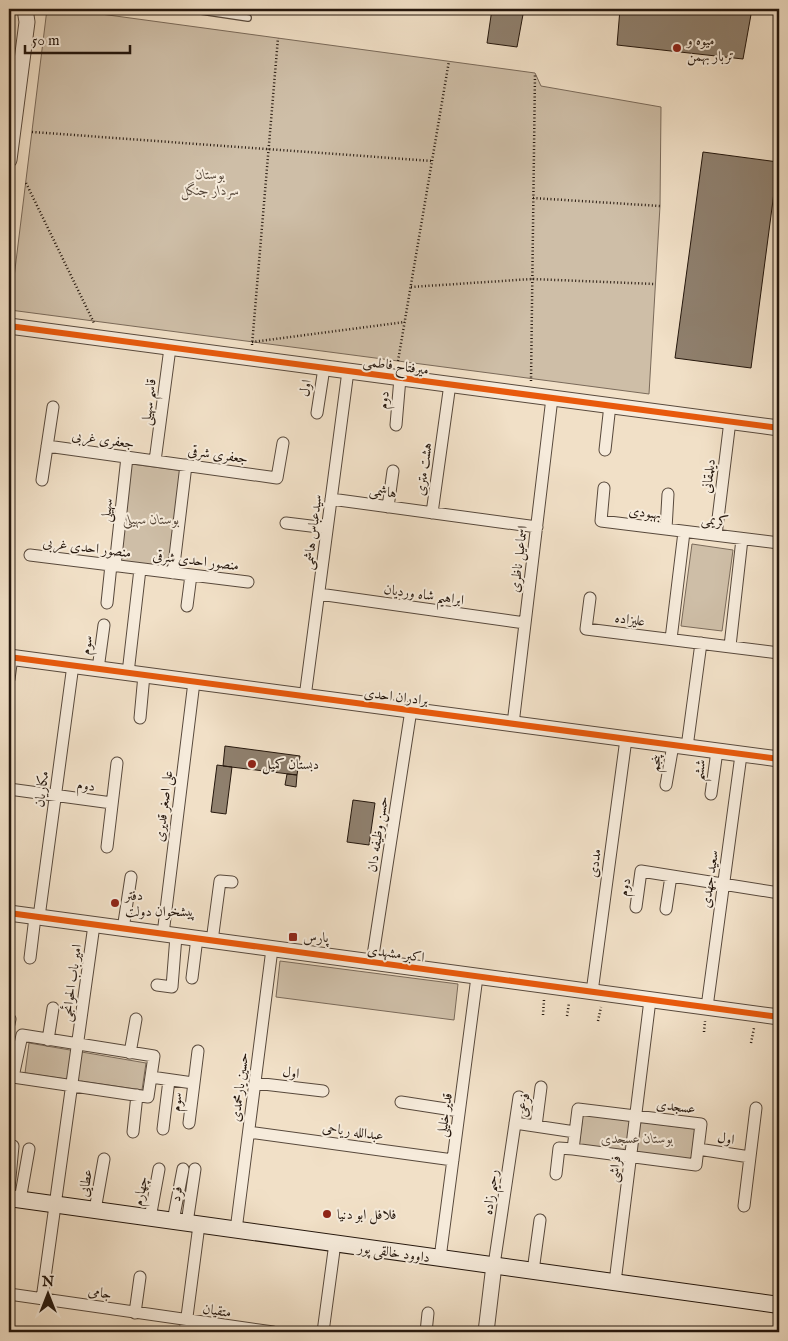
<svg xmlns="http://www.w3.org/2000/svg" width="788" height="1341" viewBox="0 0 788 1341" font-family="'IM FELL English',Amiri,serif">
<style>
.green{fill:#cebea7;stroke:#7a6a5a}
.building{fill:#8f806e;stroke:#25170d}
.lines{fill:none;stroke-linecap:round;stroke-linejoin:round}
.service-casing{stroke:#58493c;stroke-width:8}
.minor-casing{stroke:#58493c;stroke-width:13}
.tertiary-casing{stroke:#58493c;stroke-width:17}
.secondary-casing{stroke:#25170d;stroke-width:18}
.path{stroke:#25170d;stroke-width:2.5;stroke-dasharray:1 2.5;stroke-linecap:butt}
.service{stroke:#f6ebdb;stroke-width:5.5}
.minor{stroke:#f6ebdb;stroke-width:11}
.tertiary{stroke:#f6ebdb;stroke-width:15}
.secondary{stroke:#f6ebdb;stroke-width:16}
.cycleway-casing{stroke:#f6ebdb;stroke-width:9}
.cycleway{stroke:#e8590c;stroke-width:6}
.poi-dot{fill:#8f2418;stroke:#f6ebdb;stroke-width:2}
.labels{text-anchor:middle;stroke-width:4;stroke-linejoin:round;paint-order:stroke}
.poi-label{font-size:14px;fill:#25170d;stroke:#f6ebdb;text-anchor:start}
.park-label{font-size:14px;font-style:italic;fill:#58493b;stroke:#f6ebdb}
.street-label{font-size:14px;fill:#25170d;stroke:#f6ebdb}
</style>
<rect width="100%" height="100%" fill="#f1e0c7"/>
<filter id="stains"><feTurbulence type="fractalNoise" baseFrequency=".004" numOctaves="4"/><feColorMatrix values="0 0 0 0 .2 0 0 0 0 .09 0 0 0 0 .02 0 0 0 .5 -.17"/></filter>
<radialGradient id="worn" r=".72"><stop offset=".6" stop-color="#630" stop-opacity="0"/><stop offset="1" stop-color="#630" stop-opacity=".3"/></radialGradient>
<path class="green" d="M47,9H64L535,73L541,86L661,107L660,206L649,394L10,310Z
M131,464L185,471L171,573L117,566Z
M692,544L733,550L722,631L681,626Z
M280,961L458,984L454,1020L276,997Z
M29,1043L146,1063L142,1090L25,1073Z
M583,1115L695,1129L691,1160L579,1147Z"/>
<path class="building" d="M492,9H524L517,47L487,43Z
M620,9H752L743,59L617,45Z
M703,152L778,162L751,368L675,358Z
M225,746L300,756L297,775L223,766Z
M217,765L232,767L226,814L211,812Z
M287,774L297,775L296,787L285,785Z
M353,800L375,803L369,845L347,842Z"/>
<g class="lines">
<g class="service-casing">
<path id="service" d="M188,9L248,18"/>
</g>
<g class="minor-casing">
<path id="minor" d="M317,413L324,368
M396,425L400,378
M47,446L277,478L283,443
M605,450L610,405
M155,461L170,348
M42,480L53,407
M604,488L601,521L779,543
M331,499L537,527
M388,507L393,471
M432,513L450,384
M286,523L327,528
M666,529L668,494
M716,535L730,421
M30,555L248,582
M115,566L127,457
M173,573L186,465
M319,594L525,623
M590,598L586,629L779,653
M107,603L111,565
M187,606L191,575
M671,639L684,532
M730,646L742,539
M98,669L104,625
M128,673L140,569
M9,679L12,657
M305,697L348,371
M140,718L144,675
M513,724L552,398
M687,747L701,643
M666,785L673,745
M9,789L112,803
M711,794L717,751
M107,847L117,763
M636,907L641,871L779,893
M666,909L671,876
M39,917L73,665
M123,929L131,877
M163,934L194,682
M212,941L220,881L232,882
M30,958L35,917
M372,962L411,710
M192,978L197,938
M157,985L172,987L176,936
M592,992L626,739
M707,1007L741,755
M9,1024L10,1019
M22,1035L154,1056L148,1097L13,1077Z
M48,1040L53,1008
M130,1053L136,1019
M151,1077L193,1083
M255,1083L323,1091
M401,1102L459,1111
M578,1109L701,1124L696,1165L573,1149Z
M189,1123L198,1051
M515,1123L575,1132
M536,1126L541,1087
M163,1129L169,1080
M133,1132L137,1095
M249,1132L453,1160
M698,1149L750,1157
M556,1174L559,1148L573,1149
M9,1188L13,1146
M20,1200L29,1149
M744,1206L756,1108
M95,1210L104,1159
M150,1218L159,1169
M173,1221L183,1169
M187,1223L195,1169
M236,1230L272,949
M440,1258L477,977
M494,1265L519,1097
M533,1271L540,1220
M615,1282L650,1000
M9,1294L273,1332
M42,1299L94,925
M135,1313L140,1277
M185,1332L199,1225
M323,1332L335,1243
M426,1332L428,1313"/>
</g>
<g class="tertiary-casing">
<path id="tertiary" d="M9,160L27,22L25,9
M9,326L779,428
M9,657L779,759
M9,913L779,1017
M486,1332L494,1265"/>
</g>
<g class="secondary-casing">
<path id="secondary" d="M9,1198L779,1305"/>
</g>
<path class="path" d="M32,132L432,161
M26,183L94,323
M533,198L660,206
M411,287L532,279L655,284
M252,342L405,322
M252,345L278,38
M398,361L449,61
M531,381L535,73
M543,1015L544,1000
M567,1016L569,1003
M598,1021L601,1007
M704,1032L705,1021
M751,1043L754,1028"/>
<use href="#service" class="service"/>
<use href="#minor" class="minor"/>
<use href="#tertiary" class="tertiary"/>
<use href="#secondary" class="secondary"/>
<g class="cycleway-casing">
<path id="cycleway" d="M9,326L779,428
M9,657L779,759
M9,913L779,1017"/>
</g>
<use href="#cycleway" class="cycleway"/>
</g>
<g class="poi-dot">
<circle cx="677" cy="48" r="5"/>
<circle cx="252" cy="764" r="5"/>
<circle cx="115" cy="903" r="5"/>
<rect x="288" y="932" width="10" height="10" rx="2.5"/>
<circle cx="327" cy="1214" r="5"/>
</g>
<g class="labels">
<g class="poi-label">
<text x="687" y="45">میوه و<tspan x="687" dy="16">تربار بهمن</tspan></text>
<text x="262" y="769">دبستان کمیل</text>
<text x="125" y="900">دفتر<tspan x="125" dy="16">پیشخوان دولت</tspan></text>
<text x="303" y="942">پارس</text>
<text x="337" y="1219">فلافل ابو دنیا</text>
</g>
<g class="park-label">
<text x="210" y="179">بوستان<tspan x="210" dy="16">سردار جنگل</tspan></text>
<text x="151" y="524">بوستان سهیلی</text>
<text x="637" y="1143">بوستان عسجدی</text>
</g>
<g class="street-label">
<text transform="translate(396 365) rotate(8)" y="5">میرفتاح فاطمی</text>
<text transform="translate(305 388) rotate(-81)" y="5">اول</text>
<text transform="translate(383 400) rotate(-85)" y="5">دوم</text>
<text transform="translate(148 402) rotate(-83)" y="5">قاسم سهیلی</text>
<text transform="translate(103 439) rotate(8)" y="5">جعفری غربی</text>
<text transform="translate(218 454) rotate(8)" y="5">جعفری شرقی</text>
<text transform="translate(423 469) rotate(-82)" y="5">هشت متری</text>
<text transform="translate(708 476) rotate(-83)" y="5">دیلمقانی</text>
<text transform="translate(383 491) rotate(8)" y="5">هاشمی</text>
<text transform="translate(106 510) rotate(-84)" y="5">سهیلی</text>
<text transform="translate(645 512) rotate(7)" y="5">بهبودی</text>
<text transform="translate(715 520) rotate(7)" y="5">کریمی</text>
<text transform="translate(312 532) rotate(-83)" y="5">سیدعباس هاشمی</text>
<text transform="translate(87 547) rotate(7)" y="5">منصور احدی غربی</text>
<text transform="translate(518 559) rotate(-83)" y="5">اسماعیل ناظری</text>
<text transform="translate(196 560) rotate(7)" y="5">منصور احدی شرقی</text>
<text transform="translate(424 594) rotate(8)" y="5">ابراهیم شاه وردیان</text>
<text transform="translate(630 619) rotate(7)" y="5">علیزاده</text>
<text transform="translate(86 645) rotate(-82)" y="5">سوم</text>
<text transform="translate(396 696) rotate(7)" y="5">برادران احدی</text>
<text transform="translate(655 763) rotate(-80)" y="5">پنجم</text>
<text transform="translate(699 770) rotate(-82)" y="5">ششم</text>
<text transform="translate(86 785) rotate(7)" y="5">دوم</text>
<text transform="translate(41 789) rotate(-82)" y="5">مکاریان</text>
<text transform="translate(163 806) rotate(-83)" y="5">علی اصغر قدیری</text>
<text transform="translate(377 834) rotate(-81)" y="5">حسن وظیفه دان</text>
<text transform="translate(594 863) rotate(-82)" y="5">مددی</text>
<text transform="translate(709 879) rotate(-82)" y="5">سعید جهدی</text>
<text transform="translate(624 887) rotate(-81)" y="5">دوم</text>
<text transform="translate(396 953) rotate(8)" y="5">اکبر مشهدی</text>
<text transform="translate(71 983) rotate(-82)" y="5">امیر باب الحوائجی</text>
<text transform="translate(291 1072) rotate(7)" y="5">اول</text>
<text transform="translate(239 1087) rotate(-83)" y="5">حسین یارمحمدی</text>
<text transform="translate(176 1102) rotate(-85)" y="5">سوم</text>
<text transform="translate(523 1105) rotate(-83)" y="5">فرعی</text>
<text transform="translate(676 1106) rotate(7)" y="5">عسجدی</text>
<text transform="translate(444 1115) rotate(-82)" y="5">قدیر خلیلی</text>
<text transform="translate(353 1131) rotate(8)" y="5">عبدالله ریاحی</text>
<text transform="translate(726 1138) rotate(8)" y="5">اول</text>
<text transform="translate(614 1169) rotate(-83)" y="5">فراشی</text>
<text transform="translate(85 1183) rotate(-81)" y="5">عطایی</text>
<text transform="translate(140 1191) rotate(-80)" y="5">چهارم</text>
<text transform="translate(490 1192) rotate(-82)" y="5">رحیم زاده</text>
<text transform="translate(176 1194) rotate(-81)" y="5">فرد</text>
<text transform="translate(394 1252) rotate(8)" y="5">داوود خالقی پور</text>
<text transform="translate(100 1292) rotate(9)" y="5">جامی</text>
<text transform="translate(217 1310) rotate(8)" y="5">متقیان</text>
</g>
</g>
<rect width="788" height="1341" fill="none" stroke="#f1e0c7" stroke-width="30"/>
<rect x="10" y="10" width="768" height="1321" fill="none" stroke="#25170d" stroke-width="2.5"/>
<rect x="15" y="15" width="758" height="1311" fill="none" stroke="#25170d"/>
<g transform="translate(48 1294)" stroke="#f6ebdb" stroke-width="4" paint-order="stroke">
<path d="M0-4L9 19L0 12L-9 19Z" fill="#25170d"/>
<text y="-8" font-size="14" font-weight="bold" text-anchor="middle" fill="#25170d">N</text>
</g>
<path d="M25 45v8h105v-8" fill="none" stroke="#25170d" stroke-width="2.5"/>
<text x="32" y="45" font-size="15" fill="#25170d" stroke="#f6ebdb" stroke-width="4" paint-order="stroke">50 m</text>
<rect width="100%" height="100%" filter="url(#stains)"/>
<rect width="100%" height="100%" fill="url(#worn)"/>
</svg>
